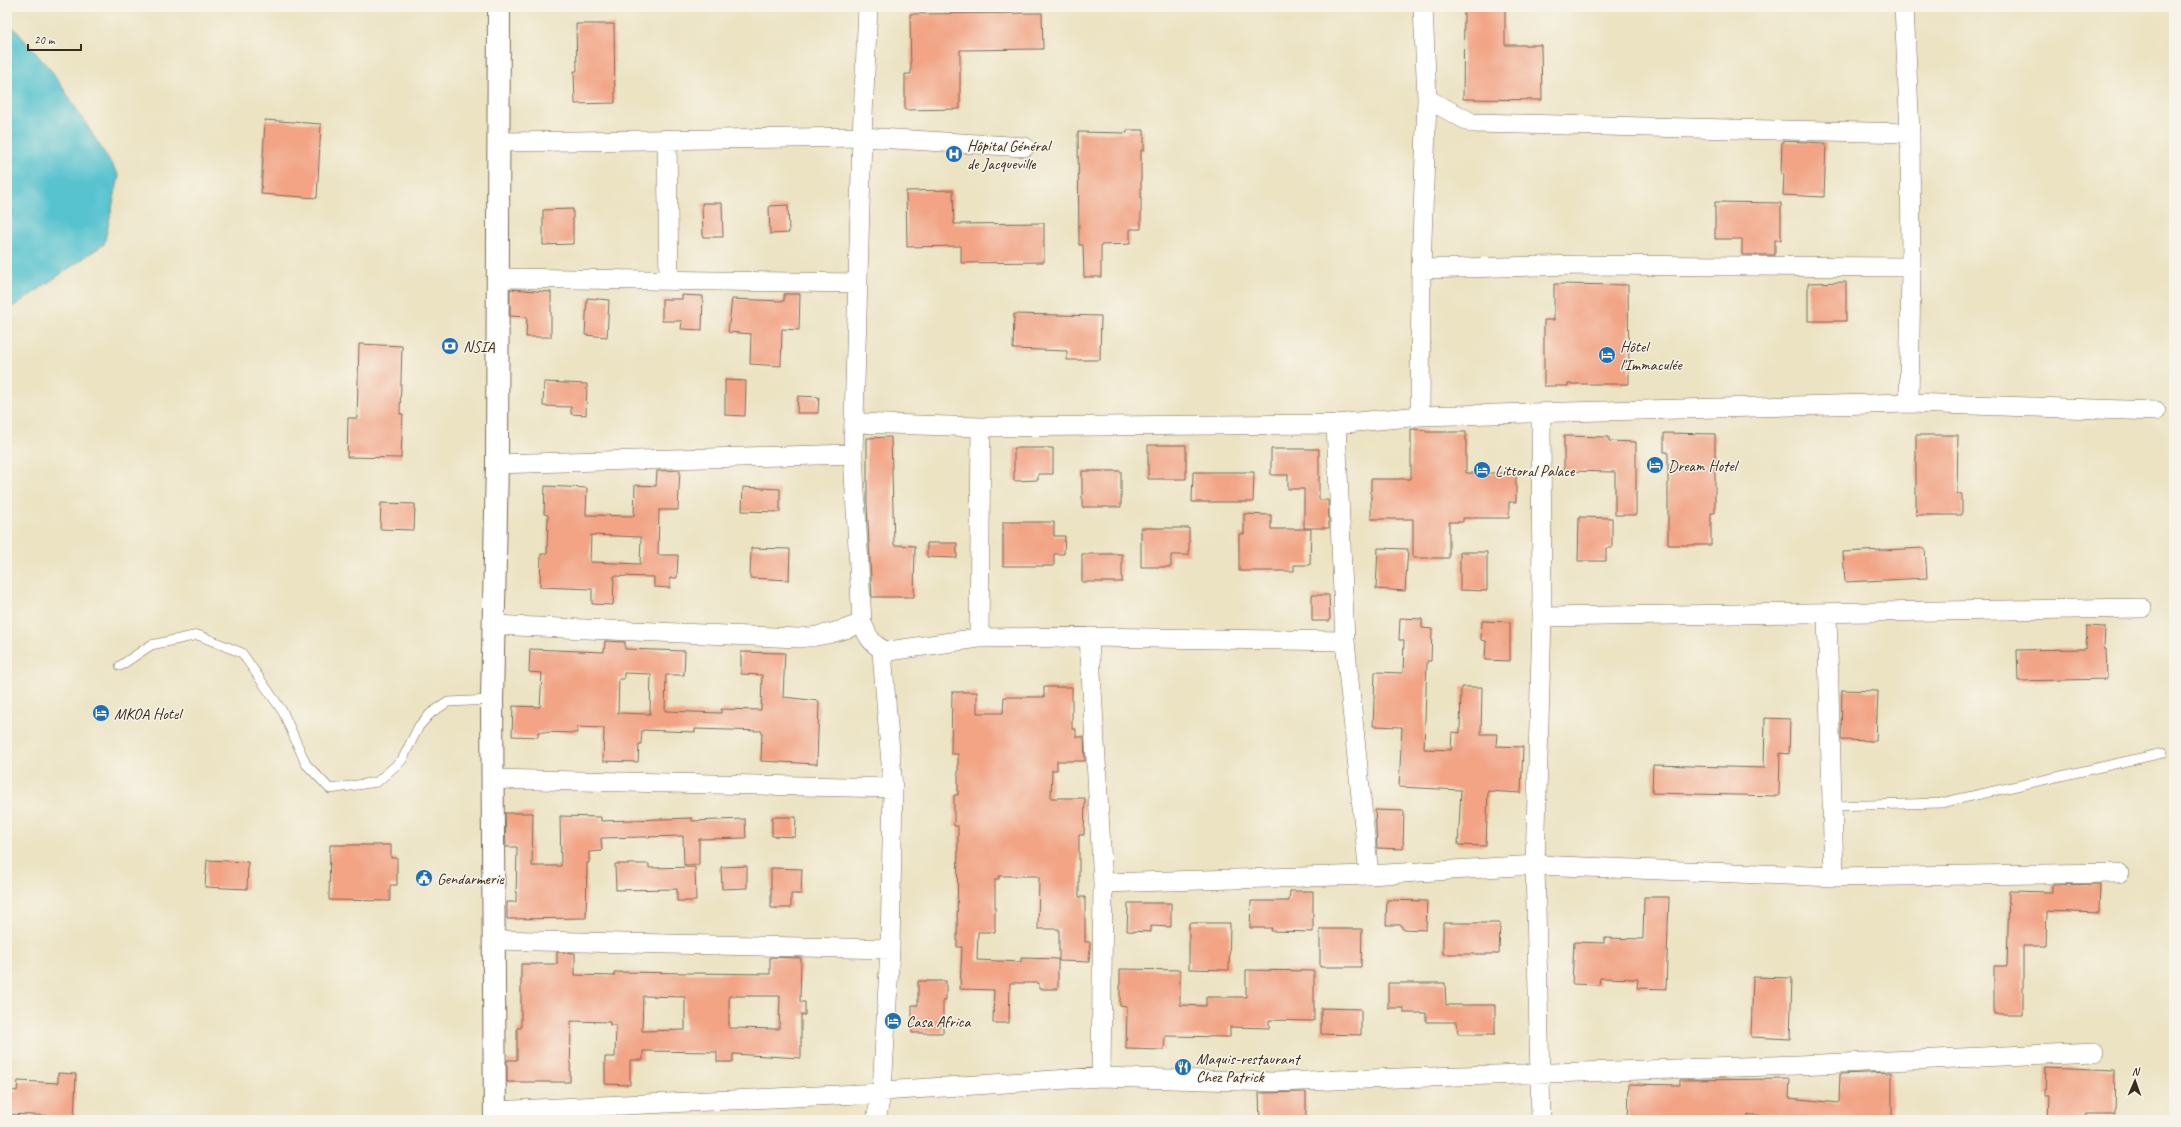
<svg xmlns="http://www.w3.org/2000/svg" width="2181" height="1127" viewBox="0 0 2181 1127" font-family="Caveat,sans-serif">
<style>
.water{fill:#56c3cf;stroke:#487676}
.building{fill:#f2a485;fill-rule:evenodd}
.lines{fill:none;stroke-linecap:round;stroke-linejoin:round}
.service-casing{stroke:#796b58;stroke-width:10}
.minor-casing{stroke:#796b58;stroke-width:20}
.tertiary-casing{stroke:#796b58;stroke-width:24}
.service{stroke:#fff;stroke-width:9}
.minor{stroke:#fff;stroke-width:19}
.tertiary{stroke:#fff;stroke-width:22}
.labels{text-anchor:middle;stroke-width:3;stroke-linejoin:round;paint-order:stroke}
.poi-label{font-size:16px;fill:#3b2a1e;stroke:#f7f3e8;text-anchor:start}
</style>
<rect width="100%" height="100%" fill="#f7f3e8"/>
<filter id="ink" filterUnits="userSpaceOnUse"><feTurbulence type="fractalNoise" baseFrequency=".025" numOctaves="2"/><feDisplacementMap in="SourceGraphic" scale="8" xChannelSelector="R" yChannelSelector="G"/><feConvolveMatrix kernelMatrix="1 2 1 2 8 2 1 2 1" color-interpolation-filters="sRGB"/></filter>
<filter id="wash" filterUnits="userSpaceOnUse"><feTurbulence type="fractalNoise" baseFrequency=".012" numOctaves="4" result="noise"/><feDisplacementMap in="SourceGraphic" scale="16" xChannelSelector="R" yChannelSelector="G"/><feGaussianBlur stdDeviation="0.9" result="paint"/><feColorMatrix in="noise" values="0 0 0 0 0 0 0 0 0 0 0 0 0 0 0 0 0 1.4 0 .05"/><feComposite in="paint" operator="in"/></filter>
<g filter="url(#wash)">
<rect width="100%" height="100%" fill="#ece3c3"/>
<path class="water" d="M7,20L54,74L119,176L104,244L7,311Z"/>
<g id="blocks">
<path class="building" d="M1464,7H1505V45H1541L1542,100L1463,99Z
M1042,13L1043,49L960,50V109L905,110V74H911L910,14Z
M576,24H614L615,103L575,104L574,71H577Z
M265,120L321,124L317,198L261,194Z
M1127,130H1144V150H1141V229H1130V244L1101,245V277H1084L1083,245H1079L1078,132L1127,133Z
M1782,141L1826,143L1824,197L1783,195L1784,174H1781Z
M953,190L954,224L1044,223V262L961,263V246L907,247L906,191Z
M1715,202L1781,203V240H1775V255H1742V239H1715Z
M702,203H722L723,237H703Z
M788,205L789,233L770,234L769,206Z
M573,209V244L543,245V210Z
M1846,282V321H1808V283Z
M1554,284L1628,285L1629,384H1568V386H1544V320H1554Z
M510,289L551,292V337H526L527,317L510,316Z
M784,294H800L799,330L782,329L781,366L750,364L751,334L728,332L732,299L784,301Z
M682,295L703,296L702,330L681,329L682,321H662V299H682Z
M587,298L609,300L607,337L585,335Z
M1014,314L1101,316L1100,360H1067V351L1013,349Z
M359,344L402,346L400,414H403L401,458L347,457L348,418H357Z
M725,380L746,381L745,416L725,415Z
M544,382L587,384L586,415L571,414V407L543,406Z
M798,396L819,397L818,413H797Z
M1411,429L1426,430V432H1466V473H1516V502H1509V518H1463V522H1449V558H1413V519H1371V479H1411Z
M1664,433L1715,434V513H1711V545H1668V452H1664Z
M1916,435H1958L1957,494H1962V515H1916Z
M1564,436L1609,437V441L1636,442V515H1615V472L1564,471Z
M891,437L894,545L915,546L914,597H872L867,505V438Z
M1148,445H1186V479H1148Z
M1014,448H1053V474H1038V480L1014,481Z
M1271,449H1319V500H1328L1329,528H1304V489H1288V475H1271Z
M680,470L678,510H659L658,555H678L677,578H670V588L654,587V577L614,576L613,605L592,604V589L540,587L541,554H547L548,515L544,514L545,486L587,488L586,515L634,516L635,485L656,486L657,471ZM591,535L641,537L640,564L590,562Z
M1082,471H1121V507H1082Z
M1193,472H1254L1253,502H1192Z
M743,487L780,489V512L742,511Z
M381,503L415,504L414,530L380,529Z
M1244,514L1271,515V529H1311L1310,565H1294V571H1239V534H1244Z
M1579,517L1612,518V548H1606V561H1578Z
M1003,522H1054V536H1065L1064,554H1054V566H1003Z
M1141,528H1189V555H1171V567H1141Z
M927,543H957V558L927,557Z
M751,548L790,549L789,580L750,578Z
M1378,548L1408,549L1405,591L1376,589Z
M1925,548L1927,578L1845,582L1843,552Z
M1460,552H1487V591L1460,590Z
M1082,554H1122V582H1082Z
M1312,595H1329L1330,621H1312Z
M1400,618L1422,619V628L1432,629L1431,661H1427L1424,749L1451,750L1452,732L1460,733L1461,687H1482L1481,734H1497L1496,746L1523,747L1521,793L1488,791L1486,846L1458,845L1461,790L1399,787L1402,727L1373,726L1375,672L1403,673L1404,640H1399Z
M1482,621L1510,622V661L1485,660L1486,641L1481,640Z
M2087,626L2105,627L2104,649H2106L2107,679L2018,681L2017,650L2086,649Z
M605,641L625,642V649L685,651L684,675H666L665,711L721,713V709L761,710L762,675L741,674V652L785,653L783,697L819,701L817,764L761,761L762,731L695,729V732L642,730L641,744H639L638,762L603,761L604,728L577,727V733L538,732V737L512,736L513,706L540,707L542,673L529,672L530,649L604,652ZM624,673L651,674L650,714L618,713L619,679H624Z
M1044,687H1072V729H1076V737H1084L1085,761H1057V770H1052L1051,798H1085L1084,835H1079V897H1085V942H1090L1089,962L1059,961V929H1038L1039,876H999V879H995V932H978L977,960L1021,962V958L1058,959V989H1039V983H1010L1009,1023H993L994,990L960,989L962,947H957L958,826H954V795H958V754H951L952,692H977V713H1003L1004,697H1044Z
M1842,690L1878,691L1876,741L1841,740Z
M1765,718L1790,719L1789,754L1780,753L1779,796L1652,793L1653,765L1764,768Z
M1375,810L1404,811L1403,849L1377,848Z
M505,813H533L532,866H561L560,816L601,817V821L692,818V821L745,819L746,838L699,839V865H684L683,836L601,838L602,851L589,852V863H587L586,918L507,919V902H516L517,847H506Z
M772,817H796L795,837L772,836Z
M330,845H391V858H397V885H390V901L329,900Z
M207,860L248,862L247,889L205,887Z
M615,864H649V868L695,867L696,901H677V889L616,890Z
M747,866V888L722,889L721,867Z
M771,868L802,869L801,894H791V908H771Z
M2100,884L2099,913L2047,911L2046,946H2023V1014H1994V966H2007L2009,891L2052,892V885Z
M1290,891H1313V932L1271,931L1272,928H1250L1251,901H1289Z
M1644,897H1669L1666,989L1637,988L1638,979L1600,978L1599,985L1572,984L1574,942L1604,943V938L1643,939Z
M1387,900L1427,901L1426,930L1402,929V925H1386Z
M1128,903H1171V927L1151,926V932L1127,931Z
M1189,923H1230L1229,970L1189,969Z
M1443,923H1500L1499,954H1443Z
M1320,929H1362L1361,967H1320Z
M557,952L575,953V975L614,976V972L770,974V957L801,958L800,1002H805V1015H801V1058L733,1054V1062H717V1052L643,1051V1060H630V1085L605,1084V1057H615L616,1025H610V1022L571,1021L570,1082H507V1060H517V1028H521V964H557ZM643,996L685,997V1030L642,1031ZM729,996H780L779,1029L729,1028Z
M1120,969L1180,970V1005L1206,1006V997H1246V970L1314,971V1021L1269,1020V1028L1230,1027V1037L1165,1036L1164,1050L1126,1049L1127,1007L1120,1006Z
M1753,977L1792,978L1790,1039L1751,1037Z
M918,981H946V1000H943V1033H912V1005H918Z
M1388,983H1445L1446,1005H1495V1034H1458L1457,1022H1426V1013H1404V1008H1388Z
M1321,1008L1361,1009V1035L1321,1034Z
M2046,1067L2115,1070L2114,1114H2086L2085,1120H2048L2049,1095H2045Z
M1892,1072V1120H1782V1115H1748V1120H1628L1629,1084L1680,1085V1080L1790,1079L1789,1098L1839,1103L1840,1074Z
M58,1073L76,1074L74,1120H57V1116L7,1114L8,1090L17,1091L18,1081L58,1083Z
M1306,1092V1120H1260L1259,1093Z"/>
</g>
</g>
<g filter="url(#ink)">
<use href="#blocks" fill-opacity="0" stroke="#796b58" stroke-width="1"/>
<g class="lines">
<g class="service-casing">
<path id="service" d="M120,666L151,645L198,635L242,653L283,712L306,764L330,789L377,782L402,760L419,726L431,713L448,702L492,700
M1832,806L1941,803L2163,753"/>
</g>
<g class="minor-casing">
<path id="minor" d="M868,7L862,137L853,454L862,623C868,637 872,645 886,651L882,652
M1904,7L1910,133L1911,267L1909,403
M1427,99L1472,123L1910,133
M667,139L669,281
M498,142L862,137L1025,147
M1421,269L1580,265L1911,267
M498,278L858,283
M1420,416L1421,269L1427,99L1423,7
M856,423L981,427L1336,424L1420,416L1909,403L2156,411
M1336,424L1345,641L1369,875
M497,464L853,454
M1827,613L1834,877
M1542,617L2142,608
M493,625L798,638C821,637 840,632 862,623
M1089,637L1103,883L1101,1077
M979,638L981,427
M882,652L979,638L1089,637L1345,641
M493,779L893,788
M1103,883L1369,875L1535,865L1834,877L2119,873
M493,940L890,949
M882,1091L1101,1077L1274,1082L1797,1065L2094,1052
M495,1111L881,1093
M876,1120L882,1091L890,949L893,788L882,652
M1541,1120L1535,865L1542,617L1541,413"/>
</g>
<g class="tertiary-casing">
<path id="tertiary" d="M495,1120L492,700L497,464L499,7"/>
</g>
<use href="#service" class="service"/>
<use href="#minor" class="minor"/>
<use href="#tertiary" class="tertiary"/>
</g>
</g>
<defs>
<g id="hospital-disc" transform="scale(0.9)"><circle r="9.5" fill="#1f6fb2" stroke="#f7f3e8"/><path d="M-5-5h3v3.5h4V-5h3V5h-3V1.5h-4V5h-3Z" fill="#fff"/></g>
<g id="bank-disc" transform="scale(0.9)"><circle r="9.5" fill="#1f6fb2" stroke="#f7f3e8"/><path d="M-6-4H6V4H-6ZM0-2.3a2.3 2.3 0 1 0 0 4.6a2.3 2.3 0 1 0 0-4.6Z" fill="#fff"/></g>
<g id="hotel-disc" transform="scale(0.9)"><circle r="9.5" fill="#1f6fb2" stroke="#f7f3e8"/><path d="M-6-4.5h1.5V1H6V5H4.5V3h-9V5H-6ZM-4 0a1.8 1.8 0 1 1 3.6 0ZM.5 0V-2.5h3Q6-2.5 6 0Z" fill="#fff"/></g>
<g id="civic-disc" transform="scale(0.9)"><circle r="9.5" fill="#1f6fb2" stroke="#f7f3e8"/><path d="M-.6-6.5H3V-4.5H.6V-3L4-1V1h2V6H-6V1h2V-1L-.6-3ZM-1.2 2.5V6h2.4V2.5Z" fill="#fff"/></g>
<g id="restaurant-disc" transform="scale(0.9)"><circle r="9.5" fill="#1f6fb2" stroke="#f7f3e8"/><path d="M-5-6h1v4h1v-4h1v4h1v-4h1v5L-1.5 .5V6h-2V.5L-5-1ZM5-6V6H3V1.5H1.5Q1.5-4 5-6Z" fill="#fff"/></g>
</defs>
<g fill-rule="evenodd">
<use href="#hospital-disc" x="954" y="154"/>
<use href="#bank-disc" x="450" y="346"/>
<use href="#hotel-disc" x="1607" y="355"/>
<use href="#hotel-disc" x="1655" y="465"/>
<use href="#hotel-disc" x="1482" y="470"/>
<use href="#hotel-disc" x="101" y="713"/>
<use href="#civic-disc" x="424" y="878"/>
<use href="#hotel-disc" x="893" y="1021"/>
<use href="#restaurant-disc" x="1183" y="1067"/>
</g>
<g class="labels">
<g class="poi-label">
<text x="967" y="151">Hôpital Général<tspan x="967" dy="18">de Jacqueville</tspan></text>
<text x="463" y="352">NSIA</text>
<text x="1620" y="352">Hôtel<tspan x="1620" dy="18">l'Immaculée</tspan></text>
<text x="1668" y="471">Dream Hotel</text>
<text x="1495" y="476">Littoral Palace</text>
<text x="114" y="719">MKOA Hotel</text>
<text x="437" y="884">Gendarmerie</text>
<text x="906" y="1027">Casa Africa</text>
<text x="1196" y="1064">Maquis-restaurant<tspan x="1196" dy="18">Chez Patrick</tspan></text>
</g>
</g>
<rect width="2181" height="1127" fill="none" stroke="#f7f3e8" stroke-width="24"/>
<g transform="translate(2135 1081) rotate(2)" stroke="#f7f3e8" stroke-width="3" paint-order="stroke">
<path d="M0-3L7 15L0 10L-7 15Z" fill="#3b2a1e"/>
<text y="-6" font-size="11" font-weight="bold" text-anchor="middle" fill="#3b2a1e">N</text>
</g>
<path d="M28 44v6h53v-6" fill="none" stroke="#3b2a1e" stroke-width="2"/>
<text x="34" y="44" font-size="12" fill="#3b2a1e" stroke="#f7f3e8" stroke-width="3" paint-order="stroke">20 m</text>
</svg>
